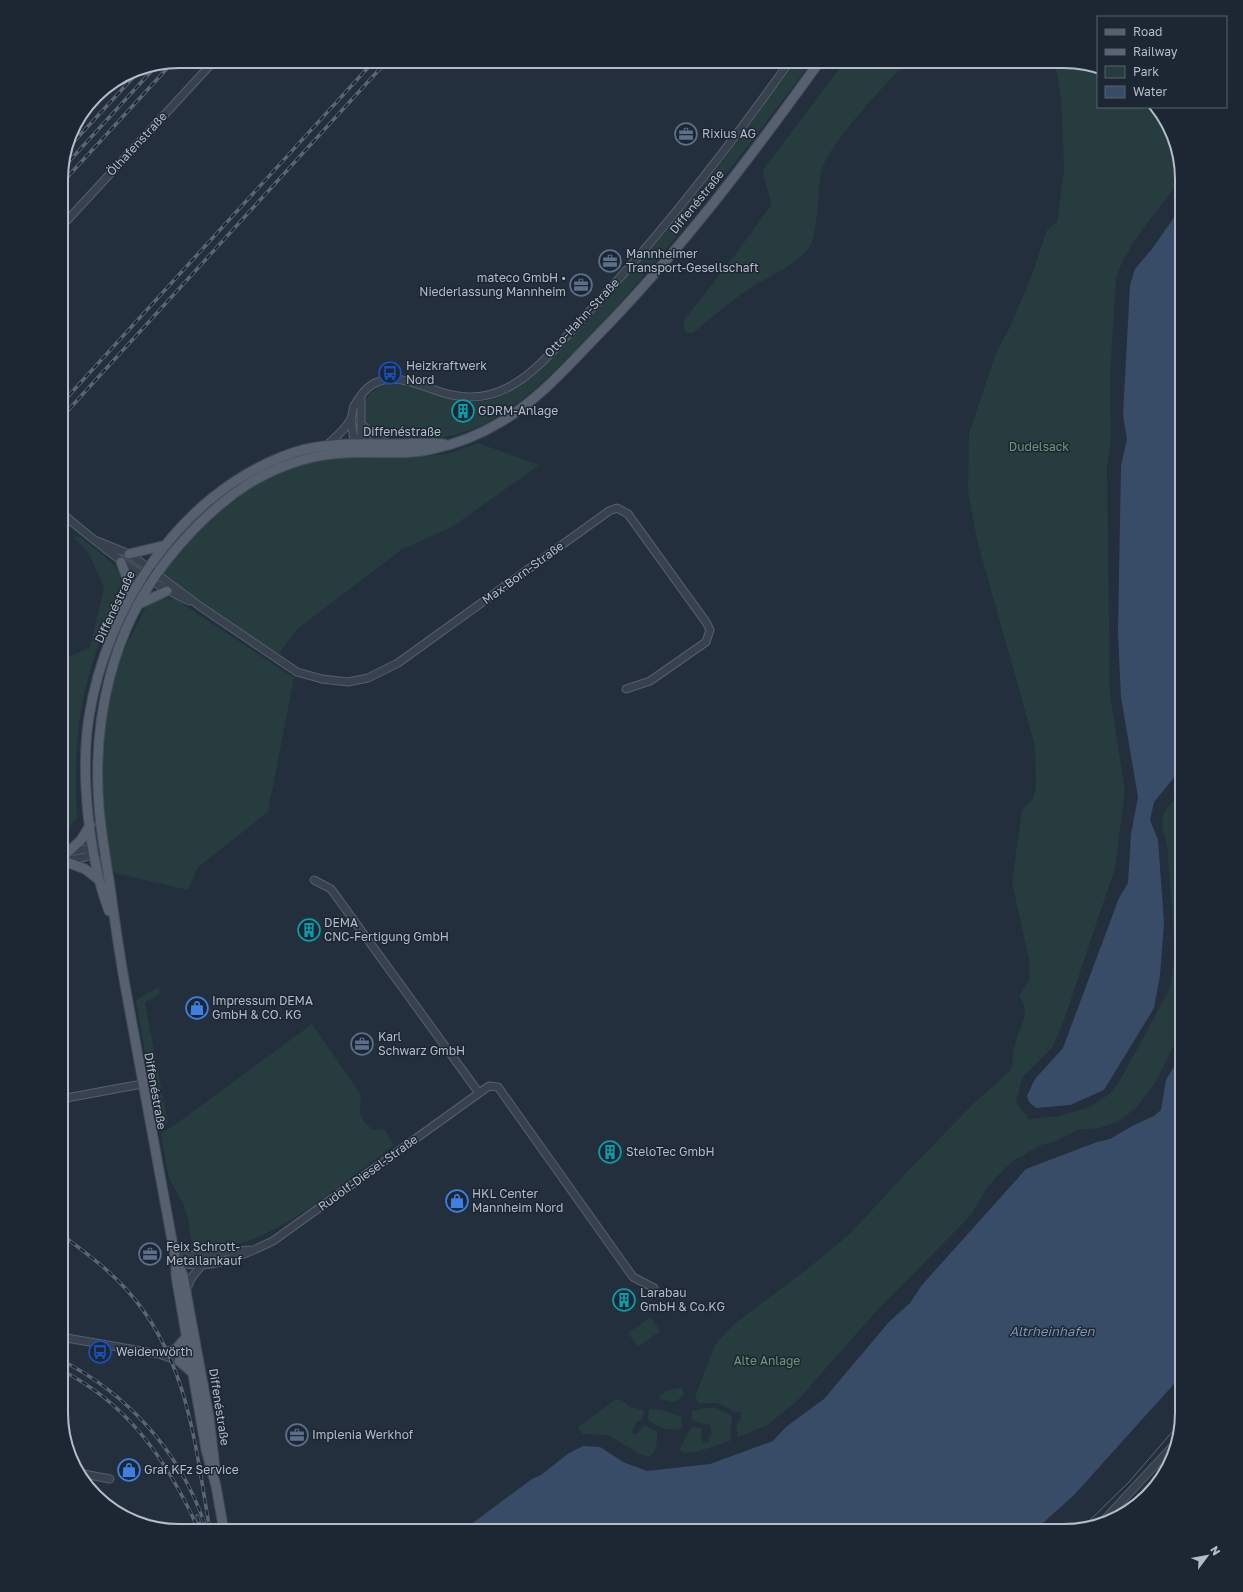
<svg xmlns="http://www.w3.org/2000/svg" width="1243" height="1592" viewBox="0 0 1243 1592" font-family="'Golos Text',sans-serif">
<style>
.green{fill:#263c3f}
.water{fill:#394c67}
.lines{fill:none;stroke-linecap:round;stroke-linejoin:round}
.minor-casing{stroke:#565f6c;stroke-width:9}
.major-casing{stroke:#414a57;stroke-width:11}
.minor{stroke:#38414e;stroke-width:7}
.major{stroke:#56606e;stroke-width:9}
.tram{stroke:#5a6575;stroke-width:1}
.rail-casing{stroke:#5a6575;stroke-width:3.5}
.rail{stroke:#1d2633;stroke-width:2;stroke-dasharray:6;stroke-linecap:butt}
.labels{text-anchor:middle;stroke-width:3;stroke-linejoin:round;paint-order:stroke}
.poi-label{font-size:12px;fill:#b4bcc9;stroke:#1d2633;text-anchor:start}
.street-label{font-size:12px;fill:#b4bcc9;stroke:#1d2633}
.park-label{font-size:12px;fill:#6b9a76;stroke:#1d2633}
.water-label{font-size:13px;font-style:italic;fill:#7c92b1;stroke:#1d2633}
.rim{fill:none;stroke:#b4bcc9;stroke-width:2}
</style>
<rect width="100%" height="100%" fill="#242f3e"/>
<path class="green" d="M796,61H812C776,110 739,158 701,205C661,256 621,305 574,351C550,375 524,402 494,419C467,434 441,440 410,441L409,438C401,437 390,438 383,435C363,428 357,403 374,390C403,368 459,419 503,395C537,377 562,345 589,317C627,276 665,233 700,190C734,148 764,104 796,61Z
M845,61H909C887,81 828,145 821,172C817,192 819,235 808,249C796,266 760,280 743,293C726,305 709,320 693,333H687L684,329V320L735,255L771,205C770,193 764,183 763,170Z
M1055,61H1072L1098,69V107H1155L1162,114L1182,177C1162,206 1124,247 1116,279L1110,375L1111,439L1107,468L1110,695L1125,791L1115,868L1064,1020L1052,1048L1022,1078L1016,1102L1029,1119L1059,1116L1090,1107L1111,1093L1122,1077L1170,988L1175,955L1167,843C1154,809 1170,812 1182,788V1029L1155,1083L1135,1109L1117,1122L1099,1128L1077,1130L1057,1141L1041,1145L1028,1152L1021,1158H1017L1002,1171L987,1188L971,1215L871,1317L797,1401L766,1426L738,1437L736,1425L740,1420L741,1412H735L718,1403H699L695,1397L715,1345L734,1324L806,1270L850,1234L906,1173L971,1106L1011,1070C1013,1062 1013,1052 1015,1044C1019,1026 1032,1014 1019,996L1029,981L1030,964L1012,882L1022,810L1033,799L1036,787L1035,746L977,540L968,491L969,434L996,353L1010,327L1032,275L1047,230L1057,222L1064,170L1061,97Z
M478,443L539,465L452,527L401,550L296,630L275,659L157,574C196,524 256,471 321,459C359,453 399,458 437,455L450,453Z
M78,536C88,543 117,563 120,575C125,601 103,631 95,655C91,667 88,679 85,691C75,733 75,774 77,818L66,831L61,834V661L90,647L104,588L92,560L86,550L74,538Z
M158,598L175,599L294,678L268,812L198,867L188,890L115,873L110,865L105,822L102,776L104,726L116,666L147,605Z
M159,987L160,993L145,1003L168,1123L158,1126L136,1000Z
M312,1024L361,1095L360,1113L364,1122L373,1130L384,1129L394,1145C350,1177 301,1221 250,1240C233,1247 212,1247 193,1249L188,1218L183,1203L170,1180L167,1169L161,1133L172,1127Z
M651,1317L660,1331L638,1347L628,1333Z
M678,1388L682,1389L684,1393C679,1404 667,1403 658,1397L666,1391Z
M616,1399L623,1401L630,1407L644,1410L642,1419L637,1422L631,1433L637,1434L643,1425L657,1431C657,1441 658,1452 648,1457L640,1454L608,1435L583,1434L577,1428Z
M713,1407L732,1416L730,1441L696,1452L683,1453L680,1449L691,1427L701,1428L702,1443L709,1442V1435H712L710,1425L691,1420L692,1411Z
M649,1409C661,1409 670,1412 681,1417L682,1428C672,1433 656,1427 648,1419Z
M1170,1458L1166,1472L1129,1511L1118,1515Z"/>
<path class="water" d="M1182,206V760L1173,779L1154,802L1150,820L1158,840L1164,923L1160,975L1154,1008L1104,1090L1070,1105L1036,1108L1029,1102L1027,1096L1035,1079L1063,1048L1119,898L1128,883L1131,834L1138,797L1121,697L1118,633L1121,466L1127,439L1123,415L1130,285L1135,269L1152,249Z
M61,1035L69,1078H64L61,1063Z
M1182,1053V1375L1074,1495L1034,1531H462L532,1479L541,1475L569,1453L583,1446L600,1447L623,1462L647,1471L710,1464L773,1441L786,1427L824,1399L889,1322L910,1303L922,1285L1026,1169L1097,1142L1110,1139L1134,1125L1154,1116L1161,1110L1166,1080Z"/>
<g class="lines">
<g class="minor-casing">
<path id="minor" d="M61,227L214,61
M351,418L355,449
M361,423L369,432L387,443
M327,445C336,437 345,430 351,419C353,415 352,410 354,406C358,399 366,388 373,384C398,370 427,390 452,395C471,399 491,397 509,387C539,371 562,340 585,316C660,236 727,150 790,61
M359,448L361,433V397
M61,510L64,515C103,548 142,579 189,601
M97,541L129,554L142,563L201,607L297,672L322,679L348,682L368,678L398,663L609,511L617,508L628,514L706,622L710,630L706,642L650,681L626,689
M61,854L84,849L96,850
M63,861L85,857L104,851
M314,880L331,889L479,1093
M61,1099L142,1084
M175,1257L249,1250
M176,1262C209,1272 244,1255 273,1241L489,1086L498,1087L633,1277L654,1288
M186,1290L192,1277L202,1265
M61,1337L159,1354L179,1361
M159,1354L177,1348
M79,1473L110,1479
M1105,1519L1173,1446"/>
</g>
<g class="major-casing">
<path id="major" d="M129,554L166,545
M121,562L128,581L130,597
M137,605L167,591
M67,853L81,840L90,825
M64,861L85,869L99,880
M109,911C89,859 80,773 89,717C106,608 179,496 284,456C320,441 360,444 398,444C413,444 429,442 444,444
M177,1263L183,1275L209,1417L215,1468
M186,1337L177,1348L192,1355
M192,1351L179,1361L193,1373
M224,1531L216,1486L206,1450L176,1276V1262C159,1174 143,1085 127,996C120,959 115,923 110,886C106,860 101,833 99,807C92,720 112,630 167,560C190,531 217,504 248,484C278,466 311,454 346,453C375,451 404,456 433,449C456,444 479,435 499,423C536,402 565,369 594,339C678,254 750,158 820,61"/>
</g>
<use href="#minor" class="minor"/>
<use href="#major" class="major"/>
<path class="tram" d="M1085,1525L1129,1482L1179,1424"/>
<g class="rail-casing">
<path id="rail" d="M73,128L115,82
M67,149L141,69
M62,169L157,65
M61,184L173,62
M61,404L374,61
M61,418L387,61
M61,1234C83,1251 107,1268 126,1289C188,1357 195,1444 210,1531
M61,1360C128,1394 179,1451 204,1522
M61,1370C127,1403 166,1459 196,1524
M197,1516L202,1531"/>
</g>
<use href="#rail" class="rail"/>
</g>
<defs>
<g id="office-ring" transform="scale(1.15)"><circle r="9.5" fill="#1d2633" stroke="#5c6f8a" stroke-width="1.5"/><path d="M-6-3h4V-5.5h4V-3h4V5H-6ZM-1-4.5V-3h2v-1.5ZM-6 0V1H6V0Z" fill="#5c6f8a"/></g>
<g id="bus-ring" transform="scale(1.15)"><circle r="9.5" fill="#1d2633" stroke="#1a4fb4" stroke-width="1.5"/><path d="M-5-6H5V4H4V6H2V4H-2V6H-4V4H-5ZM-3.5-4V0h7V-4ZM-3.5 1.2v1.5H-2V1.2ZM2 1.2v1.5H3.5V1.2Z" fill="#1a4fb4"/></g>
<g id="building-ring" transform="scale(1.15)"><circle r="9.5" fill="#1d2633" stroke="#0f9aa8" stroke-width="1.5"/><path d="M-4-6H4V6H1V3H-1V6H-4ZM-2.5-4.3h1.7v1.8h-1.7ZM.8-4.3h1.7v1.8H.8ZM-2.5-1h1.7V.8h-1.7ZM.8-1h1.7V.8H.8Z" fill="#0f9aa8"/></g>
<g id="shop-ring" transform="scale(1.15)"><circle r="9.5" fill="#1d2633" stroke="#3f7fe0" stroke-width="1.5"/><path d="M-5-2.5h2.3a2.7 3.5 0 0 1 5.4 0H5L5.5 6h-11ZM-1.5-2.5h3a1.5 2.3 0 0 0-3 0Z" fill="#3f7fe0"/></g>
</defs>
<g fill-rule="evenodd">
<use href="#office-ring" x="686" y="134"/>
<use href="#office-ring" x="610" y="261"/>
<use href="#office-ring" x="581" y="285"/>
<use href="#bus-ring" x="390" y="373"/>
<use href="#building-ring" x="463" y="411"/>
<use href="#building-ring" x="309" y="930"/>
<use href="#shop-ring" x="197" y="1008"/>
<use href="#office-ring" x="362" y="1044"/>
<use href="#building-ring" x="610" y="1152"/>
<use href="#shop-ring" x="457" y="1201"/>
<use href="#office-ring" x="150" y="1254"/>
<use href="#building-ring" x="624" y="1300"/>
<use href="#bus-ring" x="100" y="1352"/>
<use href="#office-ring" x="297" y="1435"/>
<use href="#shop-ring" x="129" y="1470"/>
</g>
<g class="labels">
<g class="poi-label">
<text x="702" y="138">Rixius AG</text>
<text x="626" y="258">Mannheimer<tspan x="626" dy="14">Transport-Gesellschaft</tspan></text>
<text x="566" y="282" text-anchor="end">mateco GmbH •<tspan x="566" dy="14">Niederlassung Mannheim</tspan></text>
<text x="406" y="370">Heizkraftwerk<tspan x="406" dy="14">Nord</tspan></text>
<text x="478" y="415">GDRM-Anlage</text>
<text x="324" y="927">DEMA<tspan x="324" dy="14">CNC-Fertigung GmbH</tspan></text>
<text x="212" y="1005">Impressum DEMA<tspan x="212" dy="14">GmbH &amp; CO. KG</tspan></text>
<text x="378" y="1041">Karl<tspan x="378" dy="14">Schwarz GmbH</tspan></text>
<text x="626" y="1156">SteloTec GmbH</text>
<text x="472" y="1198">HKL Center<tspan x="472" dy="14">Mannheim Nord</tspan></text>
<text x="166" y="1251">Feix Schrott-<tspan x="166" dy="14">Metallankauf</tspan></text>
<text x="640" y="1297">Larabau<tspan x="640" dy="14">GmbH &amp; Co.KG</tspan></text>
<text x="116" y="1356">Weidenwörth</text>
<text x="312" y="1439">Implenia Werkhof</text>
<text x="144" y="1474">Graf KFz Service</text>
</g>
<g class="street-label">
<text transform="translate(137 144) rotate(-47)" y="4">Ölhafenstraße</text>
<text transform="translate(697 202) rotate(-51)" y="4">Diffenéstraße</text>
<text transform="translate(582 318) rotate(-47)" y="4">Otto-Hahn-Straße</text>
<text x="402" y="436">Diffenéstraße</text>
<text transform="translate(523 573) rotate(-36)" y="4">Max-Born-Straße</text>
<text transform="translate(115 607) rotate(-65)" y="4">Diffenéstraße</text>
<text transform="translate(155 1091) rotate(80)" y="4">Diffenéstraße</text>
<text transform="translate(368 1173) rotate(-36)" y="4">Rudolf-Diesel-Straße</text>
<text transform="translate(219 1407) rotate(81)" y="4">Diffenéstraße</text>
</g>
<g class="park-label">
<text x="1039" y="451">Dudelsack</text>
<text x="767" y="1365">Alte Anlage</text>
</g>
<g class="water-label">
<text x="1052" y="1336">Altrheinhafen</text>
</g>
</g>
<path d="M0 0H1243V1592H0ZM179 68H1064A111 111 0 0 1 1175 179V1413A111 111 0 0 1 1064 1524H179A111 111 0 0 1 68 1413V179A111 111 0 0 1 179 68Z" fill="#1d2633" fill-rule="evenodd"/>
<path class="rim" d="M179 68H1064A111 111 0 0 1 1175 179V1413A111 111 0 0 1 1064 1524H179A111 111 0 0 1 68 1413V179A111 111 0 0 1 179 68Z"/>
<rect x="1097" y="16" width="130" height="92" fill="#1d2633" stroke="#59626f"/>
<rect x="1105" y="29" width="20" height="6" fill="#56606e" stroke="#59626f"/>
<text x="1133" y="36" font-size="12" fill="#b4bcc9">Road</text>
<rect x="1105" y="49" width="20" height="6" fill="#5a6575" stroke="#59626f"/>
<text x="1133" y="56" font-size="12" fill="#b4bcc9">Railway</text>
<rect x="1105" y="66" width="20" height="12" fill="#263c3f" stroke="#59626f"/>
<text x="1133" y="76" font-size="12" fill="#b4bcc9">Park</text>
<rect x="1105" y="86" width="20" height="12" fill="#394c67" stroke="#59626f"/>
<text x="1133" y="96" font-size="12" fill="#b4bcc9">Water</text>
<g transform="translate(1207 1556) rotate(58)" stroke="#1d2633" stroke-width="3" paint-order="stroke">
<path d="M0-3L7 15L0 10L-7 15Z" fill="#b4bcc9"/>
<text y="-6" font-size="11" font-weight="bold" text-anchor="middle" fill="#b4bcc9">N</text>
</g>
</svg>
